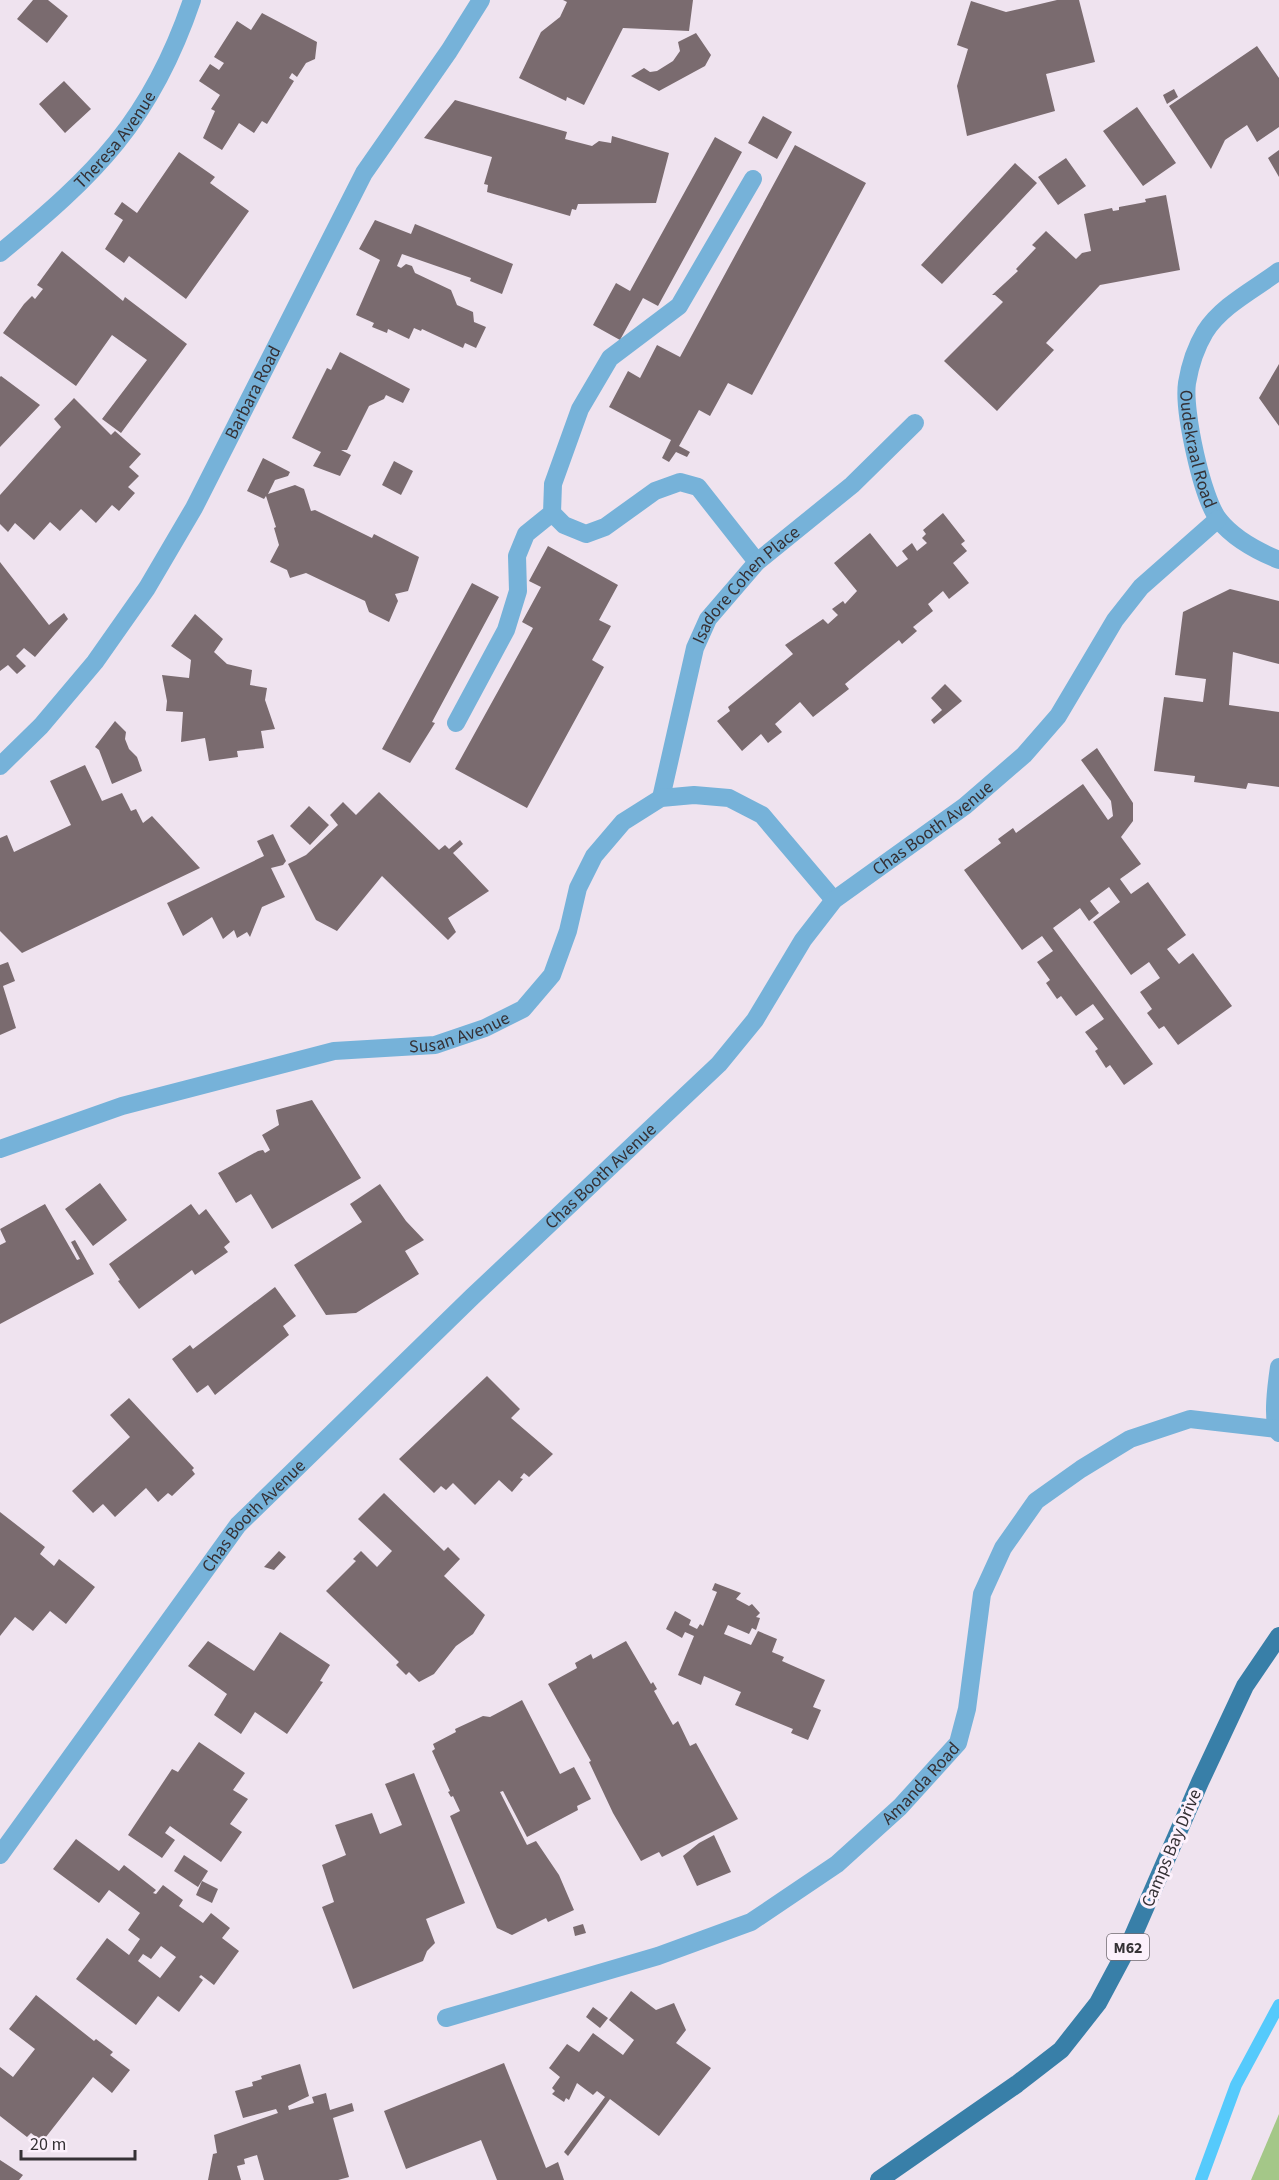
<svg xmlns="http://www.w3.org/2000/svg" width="1279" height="2180" viewBox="0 0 1279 2180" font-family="'Source Sans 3',sans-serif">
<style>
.green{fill:#a4c788}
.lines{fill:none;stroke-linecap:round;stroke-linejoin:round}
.stream{stroke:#55cafc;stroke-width:12}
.building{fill:#7a6b6f;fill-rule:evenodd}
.lane{stroke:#76b2d9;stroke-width:18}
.street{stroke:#76b2d9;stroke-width:18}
.primary{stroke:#387fa8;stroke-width:18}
.labels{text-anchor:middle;stroke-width:6;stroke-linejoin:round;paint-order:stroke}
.shield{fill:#fcf1fc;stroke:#716b71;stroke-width:1.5}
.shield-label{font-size:16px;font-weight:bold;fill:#353135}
.street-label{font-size:18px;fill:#353135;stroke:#fcf1fc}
</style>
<rect width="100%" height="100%" fill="#efe3ef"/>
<path class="green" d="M1279,2114V2180H1251Z"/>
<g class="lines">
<path class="stream" d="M1201,2180L1236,2085L1279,2005"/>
</g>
<path class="building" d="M33,0H48L68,16L47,43L17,19Z
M563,0H693L689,31L623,28L584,105L567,97L566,101L519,78L541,32L560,17L567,2Z
M1057,0H1079L1095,62L1046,74L1055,111L967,136L957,86L968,49L957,45L971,1L1006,12Z
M262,13L317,42L315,59L306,63L297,77L292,73L289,78L294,81L267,124L262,121L254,133L239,123L222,150L203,138L215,111L211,109L220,95L199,81L210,64L219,70L224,63L214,57L237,21L251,30Z
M696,33L711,55L705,66L659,91L631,76L644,68L650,72L657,71L673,61L680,51L678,42Z
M1257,46L1279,78V127L1257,142L1247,125L1225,140L1211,169L1169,106Z
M64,81L91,109L65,133L39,104Z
M1174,89L1178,97L1167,104L1163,95Z
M455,100L567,132L565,139L592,146L599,141L611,143L612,136L669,153L656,203L578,204L576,210L572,209L570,216L487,192L488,185L484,184L492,157L424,138Z
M1137,107L1176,163L1143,186L1103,131Z
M763,116L792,132L777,159L748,143Z
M715,137L742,152L658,306L643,298L620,340L593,325L616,283L630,291Z
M795,145L866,183L752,395L728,383L710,416L699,410L679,446L690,452L687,457L676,452L669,462L662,458L671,440L609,407L628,371L640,378L657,345L680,357Z
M1279,150V177L1268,158Z
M179,152L215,177L210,183L249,211L186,299L129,256L124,263L105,249L123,220L114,214L122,202L137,213Z
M1066,158L1086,186L1058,205L1038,177Z
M1015,163L1037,183L942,284L921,265Z
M1166,195L1180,270L1100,285L1046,343L1054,350L997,411L944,361L1003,302L995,295H992L1018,271L1016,269L1036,248L1032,245L1046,231L1076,259L1082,253L1091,251L1084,214L1112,208L1113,211L1119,210V207L1146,202L1145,199Z
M375,220L411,234L415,224L513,264L502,294L470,281L471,278L402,254L397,266L401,268L406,264L412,266L415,273L451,290L457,305L473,312L474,322L486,327L476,348L465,343L463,348L422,329L421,331L414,328L409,339L388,329L387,333L372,327L374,323L356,315L380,260L359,249Z
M62,251L123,301L125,297L187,344L121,433L102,419L147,360L112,335L76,386L3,333L24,304L32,296L35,299L43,289L37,285Z
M340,352L410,389L403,403L386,395L384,399L369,406L347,450H341L351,455L340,476L313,466L321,452L292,438L327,368L331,370Z
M1279,364V426L1259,398Z
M1,376L40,405L0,447V377Z
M74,398L111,435L115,431L141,454L129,467L139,476L128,487L135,493L119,511L112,505L96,523L81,509L60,531L50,522L34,540L15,523L8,532L0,524V495L61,427L54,419Z
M263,458L290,472L288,476L275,480L268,494L295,485L304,489L311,511L315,510L372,538L374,534L419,557L408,591L395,594L398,601L389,622L369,612L365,601L306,573L290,578L287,570L270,562L279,545L274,528L276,527L266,496L264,499L247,491Z
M394,461L413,471L401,495L382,485Z
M943,513L965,541L961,544L967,551L953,563L969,583L949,599L943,591L928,604L933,611L913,627L917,631L902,644L899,640L845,684L849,689L813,717L800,702L775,724L782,732L768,743L761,734L742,751L717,721L730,711L728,707L793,654L785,645L823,619L828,624L838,615L832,609L843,601L845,604L857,591L834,563L870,533L897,567L908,559L902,551L912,543L917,551L927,543L922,538L926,534L923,530Z
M548,546L618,585L599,620L611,626L592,660L604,667L527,808L455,769L533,628L522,622L541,587L529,581Z
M0,562L49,625L64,613L68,619L35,657L24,648L16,656L26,666L17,674L8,665L0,671Z
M472,583L499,597L432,722L435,723L410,763L382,749Z
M1230,589L1279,601V664L1233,652L1229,705L1279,712V787L1248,783L1246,789L1194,782L1195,776L1154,771L1164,697L1203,702L1206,679L1175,675L1183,612Z
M195,614L223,639L214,652L227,664L252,670L250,685L267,688L265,700L275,729L261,731L264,748L237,751L238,757L209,761L205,738L181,742L183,712L166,711L167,701L162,675L189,678L191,660L171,646Z
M945,684L962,701L934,724L931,720L942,710L931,698Z
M115,721L126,732L125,739L129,749L137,757L142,771L112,784L99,750L95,747Z
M1097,748L1133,803V821L1121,837L1141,864L1120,879L1131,894L1148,882L1186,935L1167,949L1179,964L1193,953L1232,1006L1178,1045L1164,1026L1159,1029L1147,1013L1152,1009L1140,992L1160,978L1149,962L1131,975L1093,922L1120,902L1109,887L1090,901L1099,913L1089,921L1080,908L1053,928L1153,1064L1124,1085L1110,1065L1106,1068L1095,1051L1098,1049L1085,1032L1104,1019L1093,1004L1076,1016L1061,996L1057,999L1046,983L1050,980L1037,962L1053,951L1042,936L1022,950L964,870L1001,843L998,839L1013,828L1016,833L1083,784L1108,820L1113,816L1111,801L1081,760Z
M85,765L102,801L122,793L131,811L136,809L143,823L152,816L200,868L22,953L0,931V838L7,835L14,852L71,825L50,781Z
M379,792L439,850L445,845L449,849L460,840L463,844L453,853L489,891L448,918L456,932L448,940L382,876L337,931L316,920L288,864L306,855L338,825L330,815L343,802L356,815Z
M309,806L329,825L310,845L290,826Z
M273,834L286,861L283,865L271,868L285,897L262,907L250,937L247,932L237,938L234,930L223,939L212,917L183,936L167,903L264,856L257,841Z
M8,962L15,981L3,986L16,1028L0,1035V965Z
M312,1100L361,1178L272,1229L251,1194L236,1203L218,1173L258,1151L263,1150L265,1153L270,1150L262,1135L279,1125L276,1110Z
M100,1183L127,1220L93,1246L65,1209Z
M380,1184L406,1221L424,1240L405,1251L419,1274L356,1313L326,1315L294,1265L362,1222L350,1204Z
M45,1204L77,1260L80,1259L71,1242L75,1240L94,1274L0,1324V1245L6,1242L0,1229Z
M191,1204L199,1215L206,1209L230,1242L224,1247L228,1252L195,1275L192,1270L139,1309L118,1281L120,1280L109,1264Z
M275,1287L296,1316L283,1326L289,1335L215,1395L208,1385L197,1393L172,1359L190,1345L193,1349Z
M487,1376L520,1409L511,1418L553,1454L529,1477L524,1473L520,1478L523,1479L512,1492L499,1480L475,1505L453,1483L446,1490L441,1486L434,1493L399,1459Z
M129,1398L194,1468L192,1470L195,1474L172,1496L168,1493L158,1502L146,1488L115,1517L103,1504L93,1513L72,1491L130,1437L110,1415Z
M384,1493L444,1551L448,1547L460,1559L444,1576L485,1615L473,1634L456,1646L434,1674L419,1682L409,1672L406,1675L396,1665L399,1662L326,1591L356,1561L353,1559L361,1551L377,1567L392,1551L358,1519Z
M0,1512L45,1547L40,1554L54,1566L59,1559L95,1587L66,1624L50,1611L33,1631L15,1617L0,1636Z
M279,1551L286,1557L274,1570L264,1567Z
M715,1583L741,1593L736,1599L749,1606L752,1604L760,1613L756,1617L760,1618L756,1630L752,1628L749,1634L728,1625L724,1634L751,1645L758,1631L777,1639L772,1652L784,1657L782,1661L825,1680L813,1707L821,1710L808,1740L791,1733L793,1729L735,1705L741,1692L704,1676L701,1685L678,1675L694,1636L685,1632L682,1638L666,1629L675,1611L691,1620L689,1625L697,1629L700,1624L703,1626L717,1592L712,1590Z
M280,1632L330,1665L320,1681L323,1682L287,1734L255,1712L241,1734L214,1715L227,1694L188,1666L208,1641L254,1671Z
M626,1641L651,1684L653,1682L657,1689L654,1691L673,1725L678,1721L690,1746L696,1743L738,1819L662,1857L659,1852L641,1861L613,1813L589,1762L591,1761L548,1684L577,1668L575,1663L591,1654L593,1659Z
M522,1700L560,1774L574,1767L591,1799L577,1806L578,1810L527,1837L503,1791L500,1792L527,1845L536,1841L559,1875L574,1910L548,1922L546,1918L512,1935L497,1928L450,1816L460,1811L453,1796L451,1797L448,1792L450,1791L432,1751L435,1749L433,1744L456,1732L455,1729L483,1716L490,1717Z
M199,1742L245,1773L233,1790L248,1799L230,1824L242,1832L221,1862L170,1826L165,1833L175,1840L162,1858L128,1835L172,1769L178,1772Z
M414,1773L465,1903L426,1919L435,1943L427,1951L423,1961L353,1989L322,1907L334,1902L322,1865L346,1855L335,1825L372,1813L380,1834L402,1825L385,1784Z
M714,1835L731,1872L697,1886L683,1856L699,1843Z
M76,1839L119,1871L124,1865L156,1890L153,1893L156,1894L163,1885L183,1900L179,1906L203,1923L211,1913L230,1928L222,1938L239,1951L214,1985L201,1975L199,1977L203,1980L179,2012L158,1996L136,2025L76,1979L107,1938L129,1955L140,1939L128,1930L140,1913L109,1890L99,1903L53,1869ZM161,1946L176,1957L160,1978L138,1961L143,1954L151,1959Z
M184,1855L208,1871L198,1887L174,1871Z
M202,1881L218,1889L212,1903L196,1895Z
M583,1924L586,1933L575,1936L573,1927Z
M631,1991L656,2010L674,2003L686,2030L676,2043L711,2068L659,2136L610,2099L568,2156L564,2152L605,2097L597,2091L593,2095L577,2083L569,2100L566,2098L564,2102L552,2094L555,2091L552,2088L560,2077L549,2068L567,2044L579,2052L593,2033L623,2055L634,2040L609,2020Z
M36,1995L94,2041L96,2039L113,2052L110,2055L130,2070L112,2093L93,2077L42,2142L31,2133L27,2137L0,2116V2067L13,2077L35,2049L9,2029Z
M593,2007L608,2018L600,2028L586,2017Z
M504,2063L546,2168L558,2162L564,2180H497L481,2140L406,2169L384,2111Z
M300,2064L309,2096L288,2106L289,2110L314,2103L312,2097L326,2093L330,2110L352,2103L354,2111L333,2118L349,2177L338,2180H264L257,2155L244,2159L245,2164L237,2166L241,2180H208L213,2154L217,2153L214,2135L278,2113L276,2109L243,2118L235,2091L253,2086L252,2082L262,2079L261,2076Z
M0,2160L23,2175L19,2180H0Z"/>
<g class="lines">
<path class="lane" d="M753,179L679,306L610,358L580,409L553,484L552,513L564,525L586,534L605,527L655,491L680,482L698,487L757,562
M456,723L506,630L518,591L517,556L526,534L552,513"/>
<g class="street">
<path id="s1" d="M0,253C96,174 151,121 192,0"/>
<path id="s2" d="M1279,271C1255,289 1221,306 1205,332C1196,347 1190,365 1187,383C1183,410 1202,499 1219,520C1234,539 1257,551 1279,560"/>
<path id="s3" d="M0,766L41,726L95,662L147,588L194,508L364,173L449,51L481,0"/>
<path id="s4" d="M661,798L695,648L708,619L757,562L852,485L915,423"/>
<path id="s5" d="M0,1149L122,1106L334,1051L435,1045L485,1028L523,1009L552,975L568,931L578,888L594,856L623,822L661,798L694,795L729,798L762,815L834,900"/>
<path d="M1279,1367C1277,1381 1271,1422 1279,1433"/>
<path id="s6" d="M0,1855L238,1525L472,1297L719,1064L755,1020L803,940L834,900L965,806L1024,755L1058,716L1115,620L1141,587L1218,519"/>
<path id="s7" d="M446,2018L658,1956L751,1922L837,1864L900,1807L958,1743L967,1709L982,1594L1003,1548L1036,1501L1081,1469L1130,1439L1190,1419L1276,1429"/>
</g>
<path class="primary" d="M879,2180L1017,2084L1061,2050L1098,2003L1129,1945L1200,1782L1245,1686L1279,1636"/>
</g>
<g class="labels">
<rect class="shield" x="1107" y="1934" width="42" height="26" rx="4.5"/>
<g class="shield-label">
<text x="1128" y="1953">M62</text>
</g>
<g class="street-label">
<text dy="6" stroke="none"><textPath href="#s1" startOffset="162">Theresa Avenue</textPath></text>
<text dy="6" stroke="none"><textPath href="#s3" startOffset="454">Barbara Road</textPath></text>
<text dy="6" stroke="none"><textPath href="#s2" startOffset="218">Oudekraal Road</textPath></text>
<text dy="6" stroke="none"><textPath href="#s4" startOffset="236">Isadore Cohen Place</textPath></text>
<text dy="6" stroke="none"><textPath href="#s6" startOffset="1396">Chas Booth Avenue</textPath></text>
<text dy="6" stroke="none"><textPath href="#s5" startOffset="476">Susan Avenue</textPath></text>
<text dy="6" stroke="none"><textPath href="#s6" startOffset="910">Chas Booth Avenue</textPath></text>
<text dy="6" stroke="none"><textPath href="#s6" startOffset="424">Chas Booth Avenue</textPath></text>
<text dy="6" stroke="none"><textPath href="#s7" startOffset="540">Amanda Road</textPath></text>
<text transform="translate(1171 1848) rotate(-67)" y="6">Camps Bay Drive</text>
</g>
</g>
<path d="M21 2150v9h114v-9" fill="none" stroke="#353135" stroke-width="3"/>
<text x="30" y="2150" font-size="18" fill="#353135" stroke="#fcf1fc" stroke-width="4.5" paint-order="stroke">20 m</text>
</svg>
